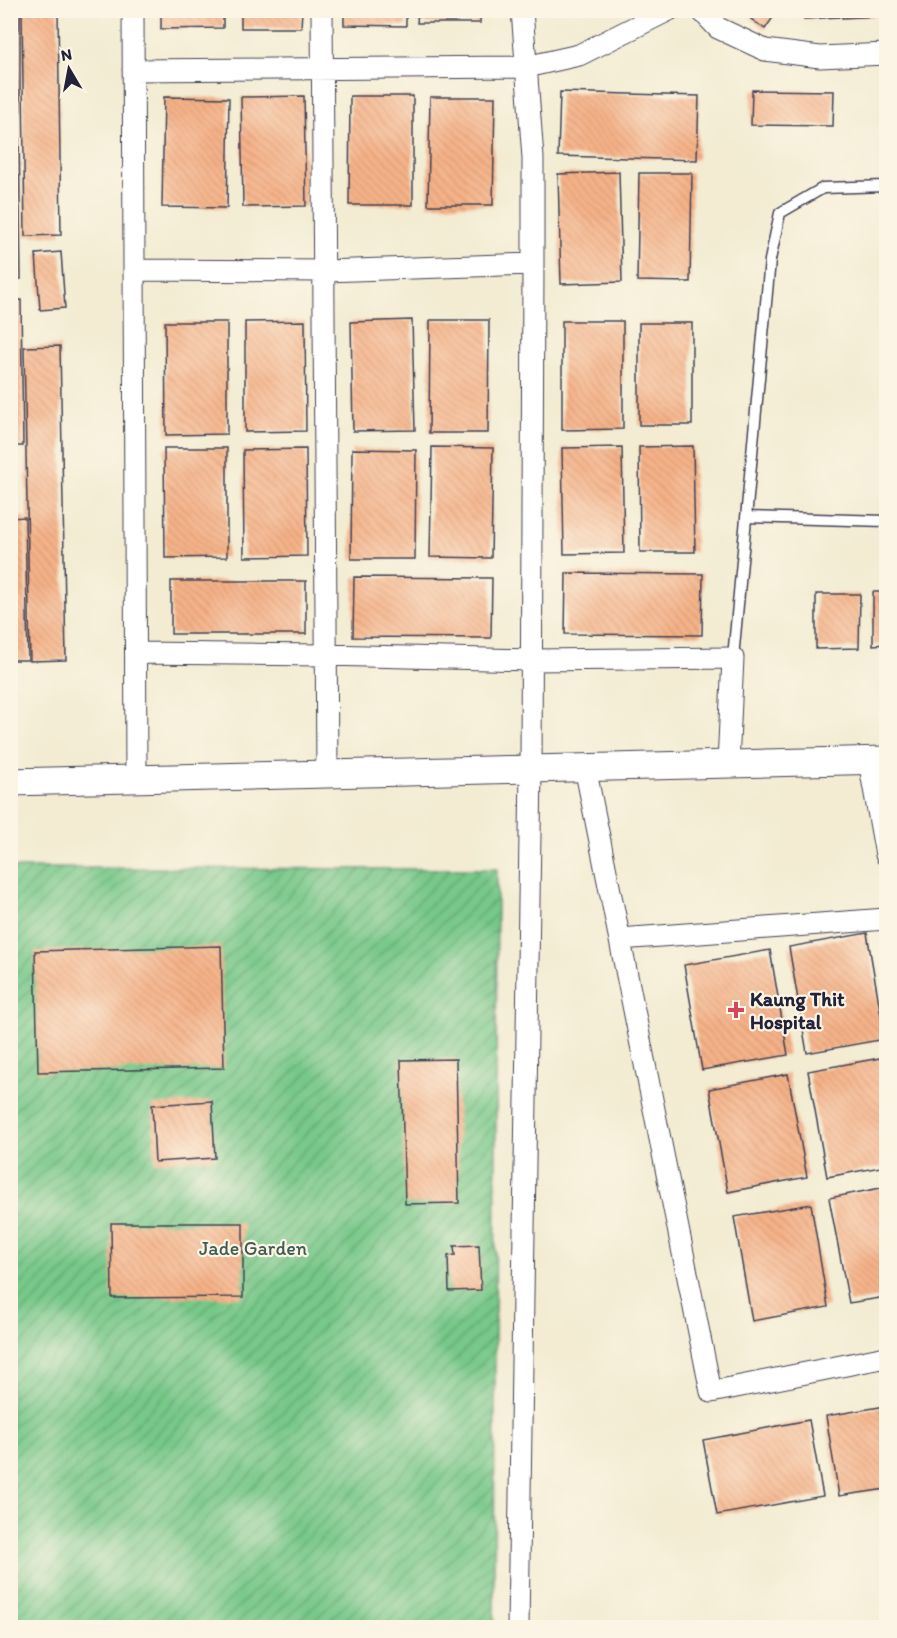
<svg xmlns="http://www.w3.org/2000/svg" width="897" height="1638" viewBox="0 0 897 1638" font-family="Itim,sans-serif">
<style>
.garden{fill:url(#garden-furrows);stroke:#4c7562;stroke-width:1.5}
.building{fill:url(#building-back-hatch)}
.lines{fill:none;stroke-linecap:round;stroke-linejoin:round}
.service-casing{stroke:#414052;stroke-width:13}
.minor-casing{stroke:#414052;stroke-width:23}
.tertiary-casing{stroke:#414052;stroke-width:29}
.service{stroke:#fff;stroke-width:10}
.minor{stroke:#fff;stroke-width:21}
.tertiary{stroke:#fff;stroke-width:27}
.poi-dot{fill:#d1495b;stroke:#fcf5e5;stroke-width:2}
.labels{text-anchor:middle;stroke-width:4.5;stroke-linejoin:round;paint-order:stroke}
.poi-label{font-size:20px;font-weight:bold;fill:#22223b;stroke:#fcf5e5;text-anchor:start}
.park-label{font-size:20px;fill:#405c56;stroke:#fcf5e5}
</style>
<defs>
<pattern id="garden-furrows" width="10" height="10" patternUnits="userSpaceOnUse" patternTransform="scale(1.5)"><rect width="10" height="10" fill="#77c889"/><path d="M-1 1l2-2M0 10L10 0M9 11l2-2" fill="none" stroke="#61a271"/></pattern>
<pattern id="building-back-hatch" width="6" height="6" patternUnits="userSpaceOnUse" patternTransform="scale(1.5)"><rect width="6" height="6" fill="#f6b288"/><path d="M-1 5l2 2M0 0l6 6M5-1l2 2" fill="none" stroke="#d39976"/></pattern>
</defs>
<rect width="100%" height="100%" fill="#fcf5e5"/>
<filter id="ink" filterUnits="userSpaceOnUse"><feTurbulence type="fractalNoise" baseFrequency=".0167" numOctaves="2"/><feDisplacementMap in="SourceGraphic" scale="12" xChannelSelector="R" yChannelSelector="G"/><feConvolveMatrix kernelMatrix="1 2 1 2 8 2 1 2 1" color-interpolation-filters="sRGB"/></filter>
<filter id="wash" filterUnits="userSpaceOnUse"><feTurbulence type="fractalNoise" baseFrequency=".008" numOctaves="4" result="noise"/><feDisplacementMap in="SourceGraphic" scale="24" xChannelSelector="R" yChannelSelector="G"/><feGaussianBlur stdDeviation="1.35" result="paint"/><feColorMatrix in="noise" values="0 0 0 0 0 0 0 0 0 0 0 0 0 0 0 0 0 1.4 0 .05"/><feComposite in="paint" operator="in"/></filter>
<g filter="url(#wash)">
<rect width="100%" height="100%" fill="#f3ecd3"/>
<path class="garden" d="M11,868L497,869L494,1627L11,1628Z"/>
<g id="blocks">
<path class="building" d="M10,10H20V111L10,112Z
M22,10H58L61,235L25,236Z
M161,10H223V28L161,29Z
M241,10H302L301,28H241Z
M344,10H406V26L344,25Z
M418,10H480V23H417Z
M756,10H778L765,29L751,19Z
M803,10H838L839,17L804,19Z
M841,10H879V16L842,18Z
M752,90L834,91L833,126L751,125Z
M560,92L699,96L697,160L558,156Z
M304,96L306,206L243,207L241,97Z
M350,96H413V205H349Z
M164,97L229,98L227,208L162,207Z
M430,97H495L493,205H428Z
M10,133H19L21,279H10Z
M619,172L622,282L561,284L558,174Z
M639,173H692L690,282L637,281Z
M61,252L65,308L40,310L36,254Z
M10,300H21L23,446H10Z
M412,320L415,430L353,431L351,322Z
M430,320H489L488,433H429Z
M305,321L306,431L245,432V322Z
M562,321H623V429L562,430Z
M165,322H227V434L166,435Z
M639,323H692V425H639Z
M60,346L66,660L30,661L24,347Z
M693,446L695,552H640L639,447Z
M432,447L493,448L491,558L430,557Z
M622,447L624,553L564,554L562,448Z
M164,448H227V557L165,558Z
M306,449L307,556L244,557L243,450Z
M352,449L416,450L415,559H351Z
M25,517L28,660H10V518Z
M566,573L703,574L702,635L565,634Z
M354,577L492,578L491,638L353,637Z
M171,581H306V634H171Z
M873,592H886V644L873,645Z
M816,594H860L859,648L816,649Z
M867,933L885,1039L807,1053L789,947Z
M221,946L224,1068L38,1072L35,951Z
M770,950L788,1055L702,1070L684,965Z
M886,1057V1166L827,1177L808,1071Z
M456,1059L459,1203L405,1204L401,1060Z
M788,1074L807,1177L728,1192L709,1089Z
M212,1101L215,1158L155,1162L152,1105Z
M886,1187V1297L849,1303L829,1198Z
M811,1204L828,1307L752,1321L734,1217Z
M111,1223H243V1297L112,1298Z
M479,1245L481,1290L449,1291L448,1256L455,1255L454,1246Z
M886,1406V1489L839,1496L826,1416Z
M809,1420L823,1496L717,1515L703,1440Z"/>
</g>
</g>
<g filter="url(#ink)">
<use href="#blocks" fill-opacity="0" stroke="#414052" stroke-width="1.5"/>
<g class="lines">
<g class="service-casing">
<path id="service" d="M747,517L886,521
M733,658L770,260L780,213L823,188L886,186"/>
</g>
<g class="minor-casing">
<path id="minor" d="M133,10L136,778
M322,10L327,773
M701,10L718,28L765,50L820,57L886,54
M133,70L526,67L579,55L669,10
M134,270L325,271L533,264
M136,653L326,655L532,660L733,658L728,764
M869,761L886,855
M585,767L711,1392L886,1357
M620,939L886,919
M518,1628L531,768L533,264V158L522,10"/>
</g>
<g class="tertiary-casing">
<path id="tertiary" d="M10,782L886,760"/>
</g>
<use href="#service" class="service"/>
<use href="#minor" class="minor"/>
<use href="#tertiary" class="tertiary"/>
</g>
</g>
<path class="poi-dot" d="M733 1001h6v6h6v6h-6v6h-6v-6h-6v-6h6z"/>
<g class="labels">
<g class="poi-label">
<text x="750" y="1006">Kaung Thit<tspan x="750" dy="23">Hospital</tspan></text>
</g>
<g class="park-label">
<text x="253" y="1255">Jade Garden</text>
</g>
</g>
<rect width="897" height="1638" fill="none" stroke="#fcf5e5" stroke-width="36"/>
<g transform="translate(69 69) rotate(350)" stroke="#fcf5e5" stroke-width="4.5" paint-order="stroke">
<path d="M0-4.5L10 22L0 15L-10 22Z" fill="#22223b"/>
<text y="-9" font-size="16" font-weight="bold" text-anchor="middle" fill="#22223b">N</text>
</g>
</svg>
